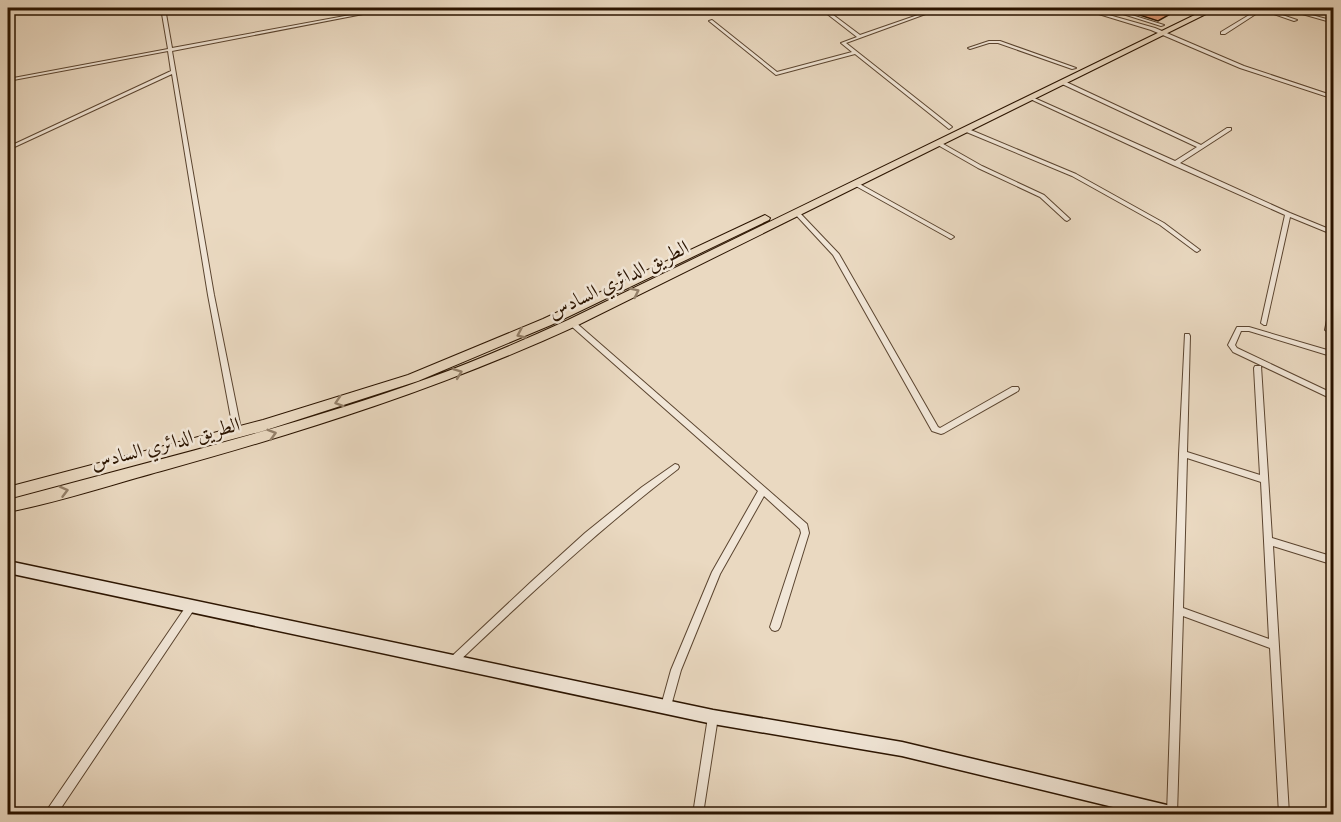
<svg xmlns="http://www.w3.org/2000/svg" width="1341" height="822" viewBox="0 0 1341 822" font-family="'IM FELL Double Pica',Amiri,serif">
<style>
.building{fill:#e19b77;stroke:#2b1400;stroke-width:1.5}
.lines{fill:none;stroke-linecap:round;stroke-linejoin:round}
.street-casing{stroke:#5b4530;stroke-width:2}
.secondary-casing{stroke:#2b1400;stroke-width:3}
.highway-casing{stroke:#2b1400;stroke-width:2}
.street{fill:#f1e6d7;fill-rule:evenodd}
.secondary{fill:#f1e6d7;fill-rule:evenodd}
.highway{fill:#ead9c1;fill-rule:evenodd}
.oneway{stroke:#94806a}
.labels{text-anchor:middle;stroke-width:5;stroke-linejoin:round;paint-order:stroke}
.street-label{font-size:20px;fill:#2b1400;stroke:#f1e6d7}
</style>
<rect width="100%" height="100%" fill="#ead9c1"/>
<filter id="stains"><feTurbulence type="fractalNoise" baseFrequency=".00333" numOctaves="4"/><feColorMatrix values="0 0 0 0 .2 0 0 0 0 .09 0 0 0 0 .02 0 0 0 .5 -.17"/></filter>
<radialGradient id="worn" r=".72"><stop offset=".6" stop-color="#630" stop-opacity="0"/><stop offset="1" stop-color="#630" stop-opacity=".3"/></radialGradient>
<path class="building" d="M1129,8H1181L1158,21L1124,10Z"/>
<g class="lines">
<g class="street-casing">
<path id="street" d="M161,8H165L172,48L388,8H394L172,51L214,295L242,434L241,436H235L234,434L208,295L172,74L8,150V147L171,71L168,51L8,81V79L168,49Z
M938,8H942L846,43L951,126L952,127L949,129L855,54L776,75L709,21L712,20L777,72L852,52L841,43L857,37L826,13V11H828L860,35Z
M1079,8H1084L1155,28L1244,66L1334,96V99L1240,68L1151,30Z
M1104,8H1109L1164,25L1161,26Z
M1257,8H1262L1297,20L1294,21L1262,10L1225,34H1221V32L1259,9Z
M1281,8H1286L1334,21V23Z
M989,41H1000L1076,68L1072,69L998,43H989L970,49L968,48Z
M1060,81H1064L1201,145L1227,128H1231V130L1180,163L1290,213L1334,231V235L1290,217L1266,325H1264L1261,323L1285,215L1173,165L1028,98L1032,97L1175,161L1197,147L1060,83Z
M966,128L1076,174L1164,223L1200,250L1197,252L1195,251L1160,225L1072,176L964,131L963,130Z
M938,141L982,166L1044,195L1070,219L1067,221L1065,220L1040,197L978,168L936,144V142Z
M856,182L953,236L954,237L951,239L949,238L854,185V183Z
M797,211L799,212L839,254L938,427L940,428L1012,387H1018L1019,389L1018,391L944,433L941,434L932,431L833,255L795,214L794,213Z
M1332,296H1334V319L1331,330L1328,332L1325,330Z
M570,321H574L807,524L809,533L780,627L778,630L775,631L772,630L770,627L801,533L800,529L764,496L720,574L681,670L671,706L670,710L666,711L662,710L661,706L671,670L712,572L758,491L570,325L569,323Z
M1237,327H1249L1334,352V357L1249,331H1241L1235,345L1237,348L1334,394V400L1233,352L1228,345Z
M1185,334H1189L1190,336L1187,452L1260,475L1254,368L1255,366H1261L1272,538L1334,557V565L1273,546L1289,814H1279L1270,648L1183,616L1177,814H1167L1179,454ZM1187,458L1261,482L1269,639L1183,608Z
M675,464L678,465L679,467L678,469C599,529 528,596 456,664L453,666L450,664L448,661L450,658L531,582L585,533L642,487Z
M192,601L195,602L197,605L195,608L57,814H46L47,810L189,602Z
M713,712L717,713L718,717L703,814H693L708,717L709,713Z"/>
</g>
<g class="secondary-casing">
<path id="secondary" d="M8,561L713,710L902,742L1171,806L1176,809L1179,814H1142L902,756L713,724L8,573Z"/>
</g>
<g class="highway-casing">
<path id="highway" d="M1209,8H1218L576,326C441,388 309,430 165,470C113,484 60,502 8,512V500C149,462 291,428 429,378C476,361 522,341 568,320Z
M765,215L770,218L769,220L551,325L418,381L263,431L8,499V487L263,420L408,375L543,319Z"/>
</g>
<use href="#street" class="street"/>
<use href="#secondary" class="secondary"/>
<use href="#highway" class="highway"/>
</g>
<defs><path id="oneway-chevron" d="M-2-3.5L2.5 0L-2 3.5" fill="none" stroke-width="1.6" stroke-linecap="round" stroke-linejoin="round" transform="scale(1.5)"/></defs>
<g class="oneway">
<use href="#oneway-chevron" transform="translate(635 292) rotate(-26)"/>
<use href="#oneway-chevron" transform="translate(521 334) rotate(156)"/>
<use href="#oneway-chevron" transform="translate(458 373) rotate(-21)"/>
<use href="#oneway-chevron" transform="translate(339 402) rotate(162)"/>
<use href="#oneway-chevron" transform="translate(272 434) rotate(-16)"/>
<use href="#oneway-chevron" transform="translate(64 491) rotate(-15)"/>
</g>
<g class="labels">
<g class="street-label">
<text transform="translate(618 279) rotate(-26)" y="7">الطريق الدائري السادس</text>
<text transform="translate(165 443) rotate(-15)" y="7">الطريق الدائري السادس</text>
</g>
</g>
<rect width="1341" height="822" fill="none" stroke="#ead9c1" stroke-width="30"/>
<rect x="9" y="9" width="1323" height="804" fill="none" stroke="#2b1400" stroke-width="3"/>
<rect x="15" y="15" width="1311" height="792" fill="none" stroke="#2b1400" stroke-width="1.5"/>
<rect width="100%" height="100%" filter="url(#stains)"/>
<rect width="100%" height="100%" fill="url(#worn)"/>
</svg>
